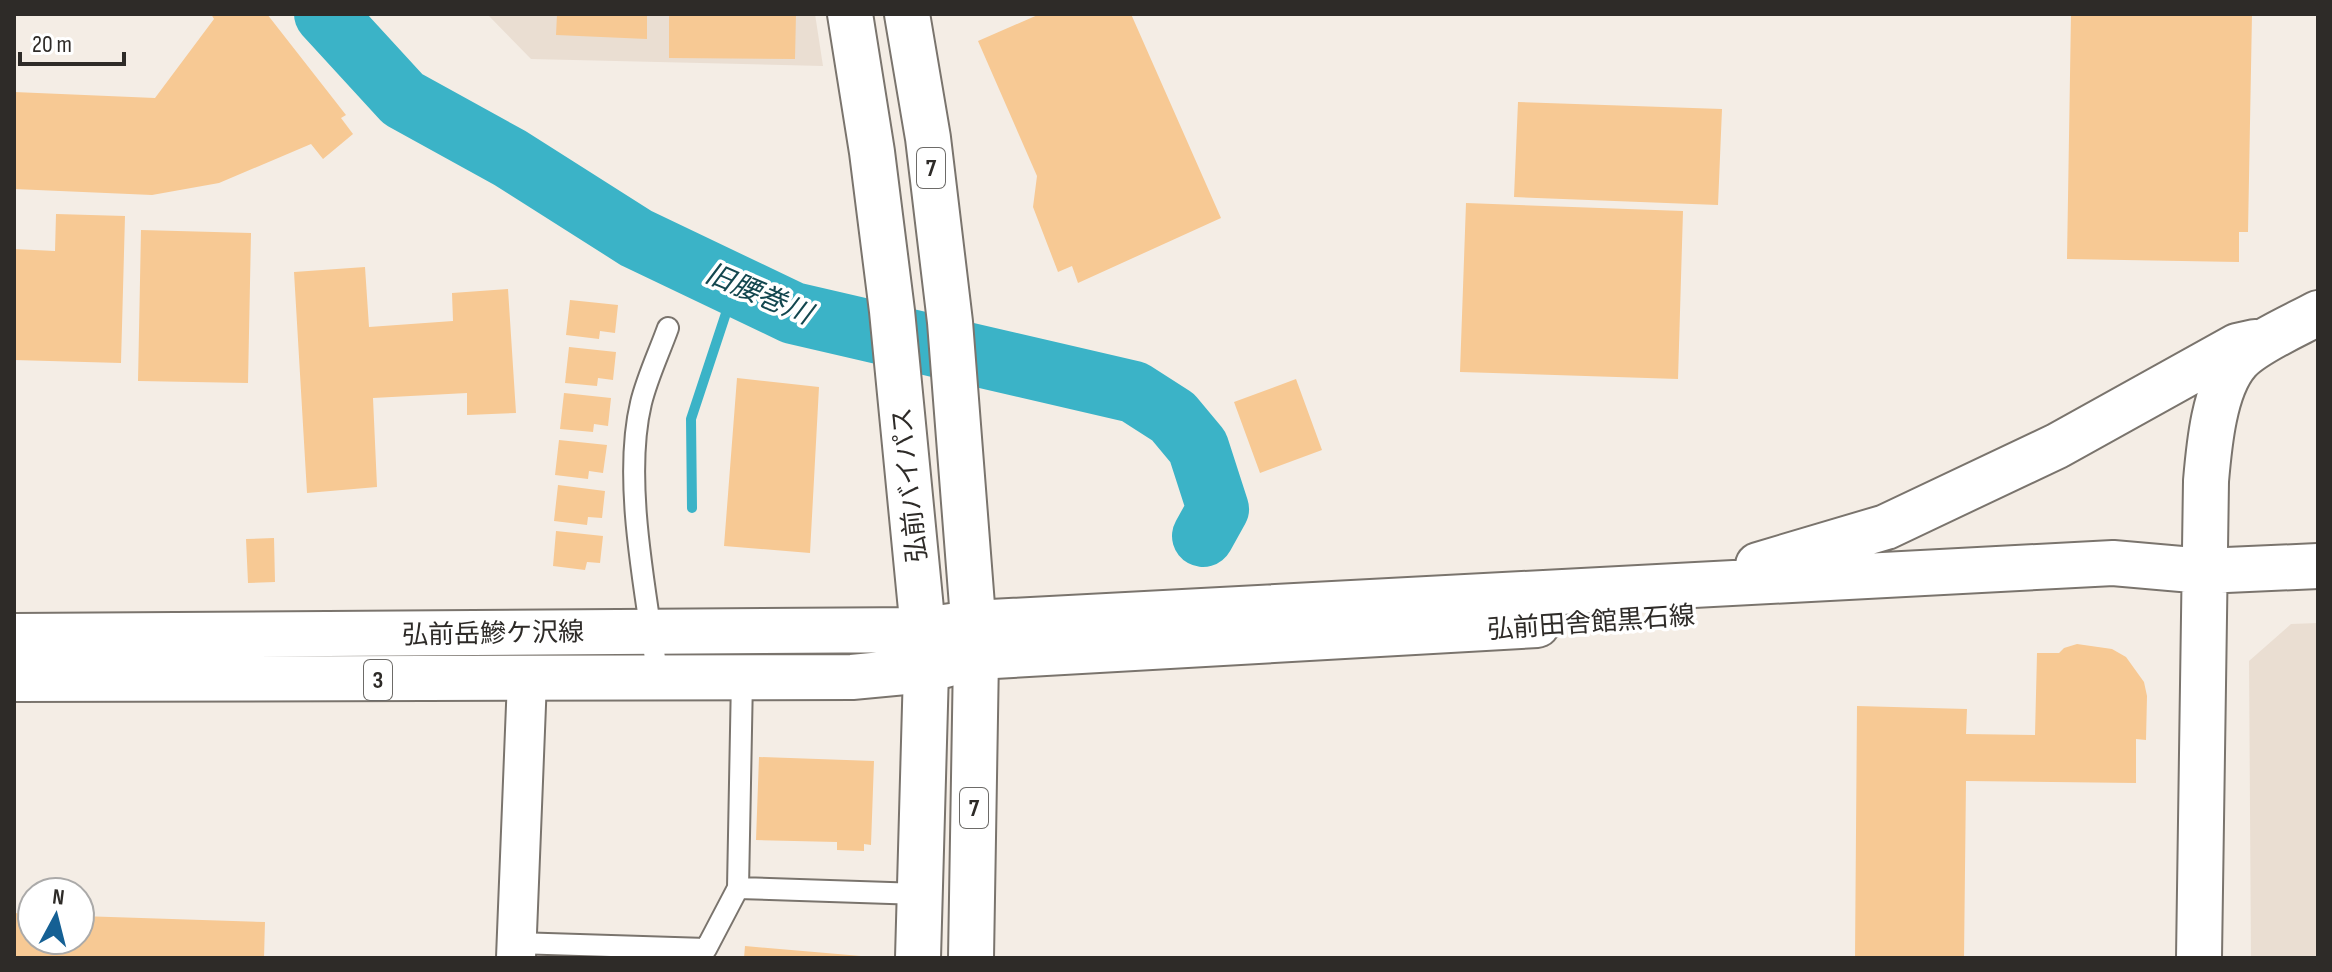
<svg xmlns="http://www.w3.org/2000/svg" width="2332" height="972" viewBox="0 0 2332 972" font-family="'Sofia Sans Condensed','Noto Sans JP',sans-serif">
<style>
.built{fill:#eaded2}
.lines{fill:none;stroke-linecap:round;stroke-linejoin:round}
.stream{stroke:#3bb3c7;stroke-width:10}
.river{stroke:#3bb3c7;stroke-width:62}
.building{fill:#f7c994}
.lane-casing{stroke:#7a746d;stroke-width:24}
.street-casing{stroke:#7a746d;stroke-width:42}
.secondary-casing{stroke:#7a746d;stroke-width:48}
.primary-casing{stroke:#7a746d;stroke-width:48}
.highway-casing{stroke:#7a746d;stroke-width:48}
.lane{stroke:#fff;stroke-width:20}
.street{stroke:#fff;stroke-width:38}
.secondary{stroke:#fff;stroke-width:44}
.primary{stroke:#fff;stroke-width:44}
.highway{stroke:#fff;stroke-width:44}
.labels{text-anchor:middle;stroke-width:7;stroke-linejoin:round;paint-order:stroke}
.shield{fill:#fff;stroke:#6d6b68;stroke-width:2}
.shield-label{font-size:24px;font-weight:bold;fill:#2e2b28}
.street-label{font-size:26px;fill:#2e2b28;stroke:#fff}
.water-label{font-size:28px;font-style:italic;fill:#13474f;stroke:#fff}
</style>
<rect width="100%" height="100%" fill="#f4ede5"/>
<path class="built" d="M487,14H815L823,66L531,59Z
M2318,623V958H2251L2249,661L2291,624Z"/>
<g class="lines">
<path class="stream" d="M692,508L691,419L735,286"/>
<path class="river" d="M325,14L403,99L510,158L636,238L793,313L1134,392L1173,417L1198,447L1218,509L1203,536"/>
</g>
<path class="building" d="M211,14H267L346,115L341,118L353,134L323,159L311,144L219,183L152,195L14,189V92L155,98L214,19Z
M557,14H647V39L556,35Z
M669,14H796L795,59L669,58Z
M1040,14H1131L1221,218L1078,283L1072,266L1058,272L1033,207L1037,176L978,41Z
M2071,14H2252L2248,232H2239V262L2067,259Z
M1518,102L1722,109L1718,205L1514,197Z
M1466,203L1683,211L1678,379L1460,372Z
M56,214L125,216L121,363L14,360V249L55,251Z
M141,230L251,233L248,383L138,381Z
M365,267L369,327L453,321L452,293L508,289L516,413L467,415V393L373,398L377,487L307,493L294,272Z
M570,300L618,305L615,333L600,331L599,339L566,335Z
M569,347L616,352L613,380L598,378L597,386L565,383Z
M737,378L819,387L810,553L724,546Z
M1296,379L1322,450L1260,473L1234,402Z
M564,393L611,398L608,426L594,424L593,432L560,429Z
M559,440L607,445L603,473L589,471L588,479L555,475Z
M558,485L605,491L602,518L588,517L587,525L554,521Z
M556,531L603,536L600,563L587,562L585,570L553,566Z
M274,538L275,582L248,583L246,539Z
M2077,644L2112,649L2126,657L2144,682L2147,696L2146,740L2136,739V783L1966,781L1964,958H1855L1857,706L1967,709L1966,734L2035,735L2037,653H2059L2064,648Z
M759,757L874,761L871,845L864,844V851L837,850V842L756,840Z
M14,913L32,914V940H80V916L265,922L264,958H14Z
M745,946L861,956V958H744Z"/>
<g class="lines">
<g class="lane-casing">
<path id="lane" d="M658,679C647,598 622,482 641,403C647,378 659,353 668,328
M738,888L742,678
M516,943L706,949L738,888L920,894"/>
</g>
<g class="street-casing">
<path id="street" d="M516,958L527,680"/>
</g>
<g class="secondary-casing">
<path id="secondary" d="M1758,565L1886,527L2057,446L2237,346L2255,342
M972,623L2113,563L2204,571L2318,566
M976,657L1537,625
M2199,958L2206,481C2209,446 2214,388 2238,361C2254,343 2296,325 2318,313"/>
</g>
<g class="primary-casing">
<path id="primary" d="M14,636L923,630L972,623
M14,679L852,677L926,670L976,657"/>
</g>
<g class="highway-casing">
<path id="highway" d="M850,14L872,152L892,311L923,630L926,670L918,958
M907,14L928,138L950,322L976,657L971,958"/>
</g>
<use href="#lane" class="lane"/>
<use href="#street" class="street"/>
<use href="#secondary" class="secondary"/>
<use href="#primary" class="primary"/>
<use href="#highway" class="highway"/>
</g>
<g class="labels">
<g class="shield">
<rect x="917" y="148" width="28" height="40" rx="6"/>
<rect x="364" y="660" width="28" height="40" rx="6"/>
<rect x="960" y="788" width="28" height="40" rx="6"/>
</g>
<g class="shield-label">
<text x="931" y="176">7</text>
<text x="378" y="688">3</text>
<text x="974" y="816">7</text>
</g>
<g class="street-label">
<text transform="translate(909 485) rotate(-96)" y="9">弘前バイパス</text>
<text transform="translate(1591 622) rotate(-4)" y="9">弘前田舎館黒石線</text>
<text transform="translate(493 633) rotate(-1)" y="9">弘前岳鰺ケ沢線</text>
</g>
<g class="water-label">
<text transform="translate(759 293) rotate(23)" y="10">旧腰巻川</text>
</g>
</g>
<rect width="2332" height="972" fill="none" stroke="#2e2b28" stroke-width="32"/>
<g transform="translate(56 916) rotate(7)"><circle r="38" fill="#ffffff" stroke="#abaaa9" stroke-width="2"/>
<path d="M0-6L14 30L0 20L-14 30Z" fill="#156094"/>
<text y="-12" font-size="22" font-weight="bold" text-anchor="middle" fill="#2e2b28">N</text>
</g>
<path d="M20 52v12h104v-12" fill="none" stroke="#2e2b28" stroke-width="4"/>
<text x="32" y="52" font-size="24" fill="#2e2b28" stroke="#ffffff" stroke-width="6" paint-order="stroke">20 m</text>
</svg>
